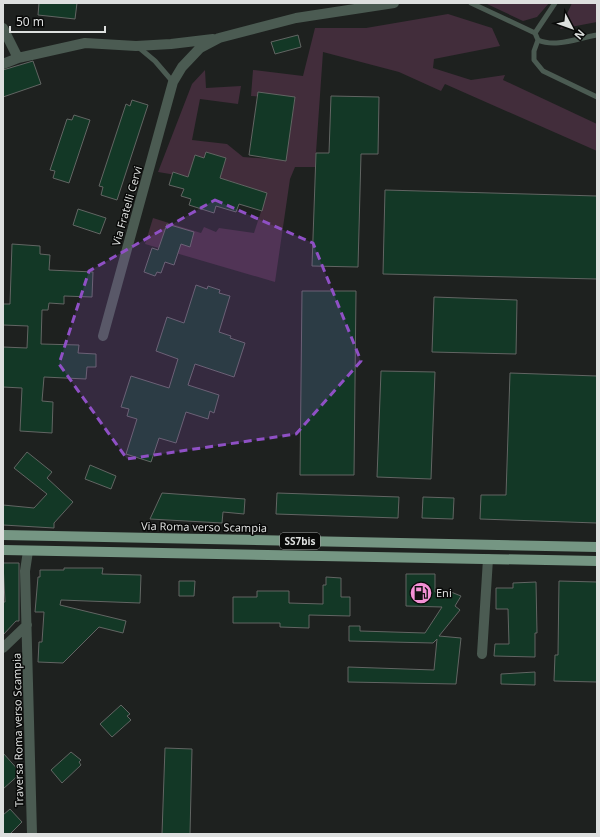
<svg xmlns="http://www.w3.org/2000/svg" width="600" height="837" viewBox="0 0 600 837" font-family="'Noto Sans',sans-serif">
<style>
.green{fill:#422d3b}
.building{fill:#133826;stroke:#626563}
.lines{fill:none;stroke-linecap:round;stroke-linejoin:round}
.lane{stroke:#4b5b52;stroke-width:5}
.street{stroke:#4b5b52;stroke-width:10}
.primary{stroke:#759683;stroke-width:10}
.marked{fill:#8f50c5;fill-opacity:0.2;stroke:#8f50c5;stroke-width:3;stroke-dasharray:8 5;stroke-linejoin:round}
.labels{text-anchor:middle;stroke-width:3;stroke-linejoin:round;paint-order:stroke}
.shield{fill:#090a09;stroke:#9d9f9e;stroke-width:1}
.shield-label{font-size:10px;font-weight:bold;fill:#dddfde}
.street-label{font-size:11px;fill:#dddfde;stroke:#090a09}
.poi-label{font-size:11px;fill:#dddfde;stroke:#090a09;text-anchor:start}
</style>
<rect width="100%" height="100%" fill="#1e211f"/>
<path class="green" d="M488,3H549L537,17L523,21L487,4Z
M572,3H597V22L560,29Z
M448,14L492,28L500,46L434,59L433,68L471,80L505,75L503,80L597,124V151L445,84L441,91L399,72L323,52L315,167H295L290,179L275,282L145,244L153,218L201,233L204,227L216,232L219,228L254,233L267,193L227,180L217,186L226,158L206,152L204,158L195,155L188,177L158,172L192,84L205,70L206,88L241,86L238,104L200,99L192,140L227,144L243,157L286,160L295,98L251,96L253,70L303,76L315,28H366Z"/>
<path class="building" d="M39,3H77L75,19L38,15Z
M298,35L301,47L275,54L271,42Z
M33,61L41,84L3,97V70Z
M258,92L295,97L286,161L249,155Z
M331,96L379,97L378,154H361L358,267L312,266L316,153H329Z
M132,100L148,105L117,200L101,195L103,187L99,186L126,104L130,106Z
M74,115L90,120L69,183L53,178L55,171L50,170L67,119L72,120Z
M206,152L226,158L220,178L267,193L262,211L239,204L236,212L216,206L214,213L189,205L191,199L181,196L184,189L169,185L173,172L188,177L195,155L204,158Z
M385,190L597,196V279L383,274Z
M78,209L106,218L100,234L73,225Z
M167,224L194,232L190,247L181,244L174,265L165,262L161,273L157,272L155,276L144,272L152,248L158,250Z
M12,244L40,246V254L50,255L49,270L93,272L92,297L64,296V304L49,303L48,310H42L41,344L79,345L78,353L96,354V367H87L86,379L44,377L42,401L53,402L52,433L20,431L22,388L3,387V347L27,348L28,326L3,325V304H10Z
M196,285L207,289L208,286L220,290L219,293L230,296L219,332L231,336L230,338L245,343L234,377L195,364L188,385L219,395L214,413L210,411L208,419L186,412L176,443L159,438L151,462L126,454L137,419L127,416L129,409L121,407L131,376L169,388L178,359L156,351L167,317L184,323Z
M302,291H356L354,475H300Z
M434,297L517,300L516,354L432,352Z
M381,371L435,372L431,479L377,477Z
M510,373L597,376V523L480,519L481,495H506Z
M27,452L52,472L47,478L73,502L54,523V528L3,525V505L34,508L47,494L14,468Z
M90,465L116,476L111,489L85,479Z
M162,493L245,499L244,514L223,512L222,523L150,519Z
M277,493L399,497L398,518L276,514Z
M423,497L454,498L453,519L422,518Z
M3,563H19V621H16L3,635V602H5Z
M64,568H103L102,574L141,575L140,603L61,600L60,605L126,621L123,633L99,627L63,663L38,662L39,642H42L44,612H35L38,577H40V570H64Z
M406,574H435V592H451L461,596L455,606L460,610L439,636L461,638L456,684L348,682V667L434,670L437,639L433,643L349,641V626H360V631L425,633L442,607L406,606Z
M326,577L341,578V597H350V616L309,615V628L280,627V623H233V597H257V591H289V603L323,604V585H326Z
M179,581H195L194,596H179Z
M559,581L597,582V682L554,681L555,655H558Z
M536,582L537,633H535V657L494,656L495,644H509L508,609H496V588H513V583Z
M535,672V685L501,684V674Z
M121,705L130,714L127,716L131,720L112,737L100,724Z
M165,748L192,749L190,834H162Z
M71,752L81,760L79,762L81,765L62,783L51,770Z
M3,753L21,773L3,789Z
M10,809L22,822L10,834H3V815Z"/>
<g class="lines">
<path class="lane" d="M471,3L535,33L538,40L534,51V60L543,71L597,97
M535,33L555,3
M538,40C556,48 578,38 597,35
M137,46L155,61L173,82"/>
<path class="street" d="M3,28L18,58
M3,64L18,58L85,43L136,46L171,44L213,39
M103,336L173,82L182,67L200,48L219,38L296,18L394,3
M28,551L25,571L32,834
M3,648L27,625
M482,654L488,559"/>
<path class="primary" d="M3,535L597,547
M3,550L597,561"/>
</g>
<path class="marked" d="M215,200L313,243L361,361L296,434L127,459L59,364L89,271Z"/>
<defs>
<g id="fuel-disc" transform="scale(1.15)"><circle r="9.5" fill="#f391d5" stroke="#090a09"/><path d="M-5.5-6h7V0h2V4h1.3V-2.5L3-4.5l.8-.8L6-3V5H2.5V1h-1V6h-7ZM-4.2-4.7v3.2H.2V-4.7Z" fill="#111"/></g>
</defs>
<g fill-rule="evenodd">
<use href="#fuel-disc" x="421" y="593"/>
</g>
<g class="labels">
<rect class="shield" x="280" y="533" width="40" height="16" rx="3"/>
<g class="shield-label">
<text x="300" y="545">SS7bis</text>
</g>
<g class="street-label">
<text transform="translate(127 206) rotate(-74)" y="4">Via Fratelli Cervi</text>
<text transform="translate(204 527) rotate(1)" y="4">Via Roma verso Scampia</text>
<text transform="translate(18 730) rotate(-91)" y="4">Traversa Roma verso Scampia</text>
</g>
<g class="poi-label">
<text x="436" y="597">Eni</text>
</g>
</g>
<rect width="600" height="837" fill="none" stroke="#dddfde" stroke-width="8"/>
<g transform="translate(572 28) rotate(131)" stroke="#090a09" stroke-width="3" paint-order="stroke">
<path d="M0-3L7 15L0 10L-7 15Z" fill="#dddfde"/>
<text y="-6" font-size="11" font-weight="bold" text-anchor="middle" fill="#dddfde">N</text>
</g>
<path d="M10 26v6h95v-6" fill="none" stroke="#dddfde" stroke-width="2"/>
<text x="16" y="26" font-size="12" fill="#dddfde" stroke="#090a09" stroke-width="3" paint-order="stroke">50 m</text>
</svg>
